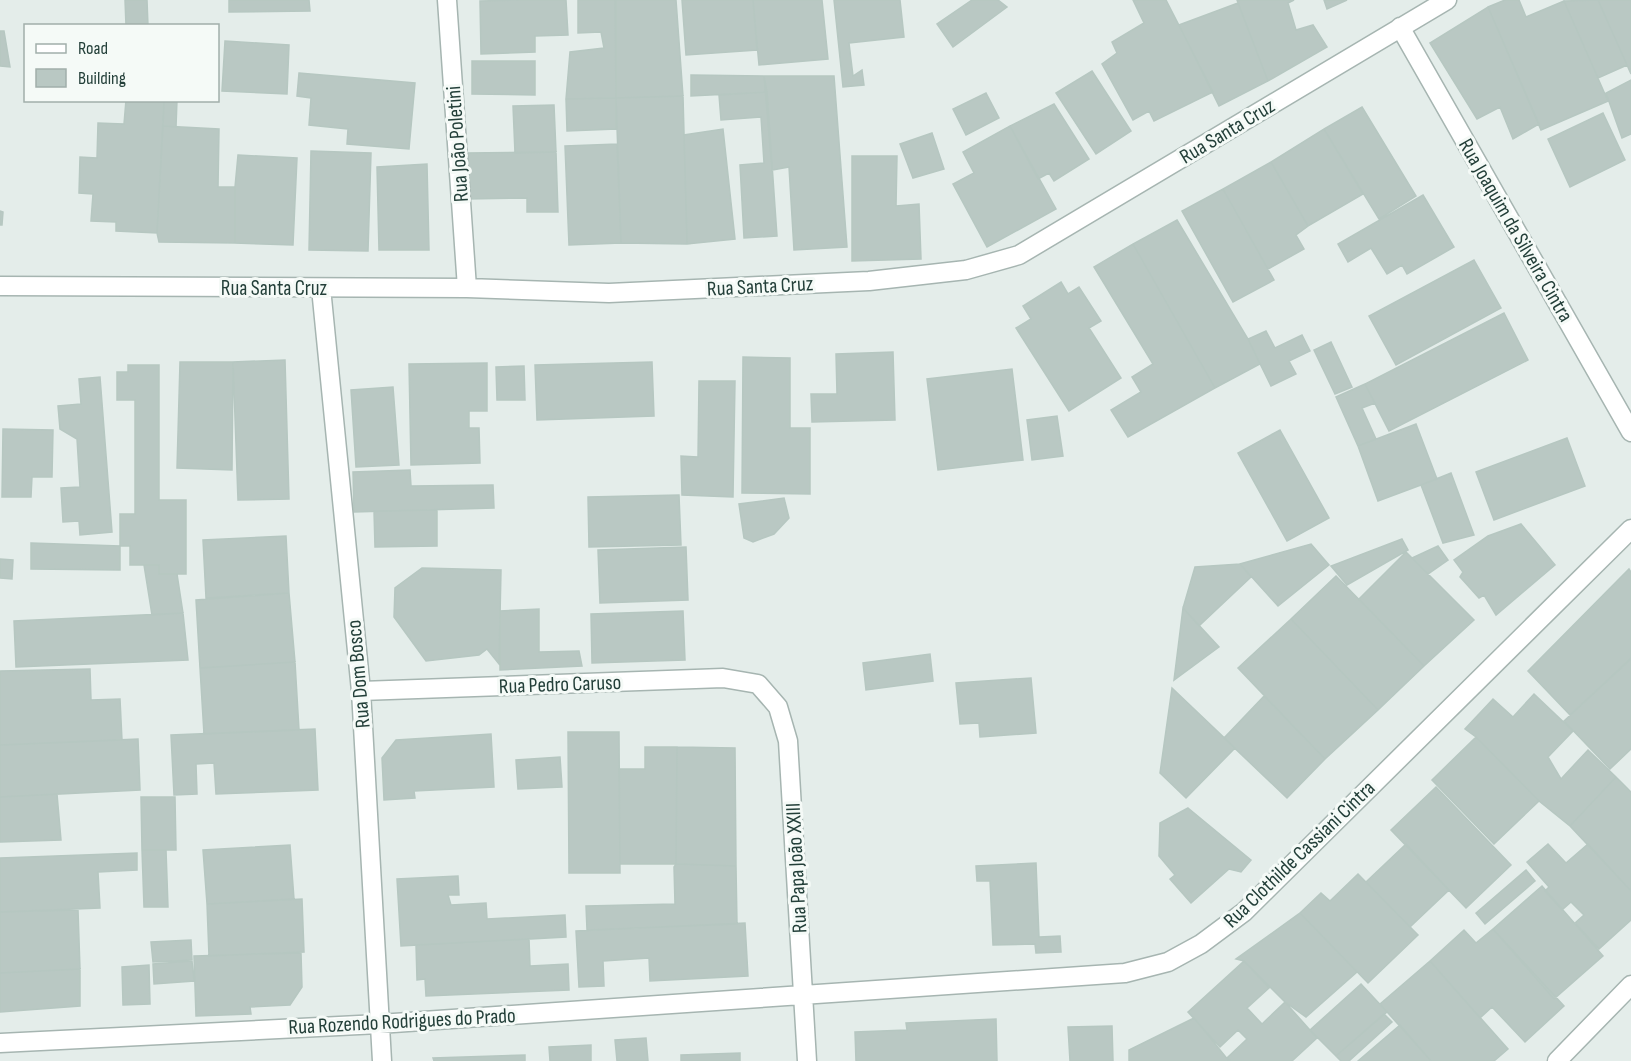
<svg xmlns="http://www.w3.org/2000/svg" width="1631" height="1061" viewBox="0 0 1631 1061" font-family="'Sofia Sans Condensed',sans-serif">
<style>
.building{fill:#b9c8c3;stroke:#b6c7c1;stroke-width:1.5}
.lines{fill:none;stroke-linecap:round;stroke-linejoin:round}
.minor-casing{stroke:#a6b5b1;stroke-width:21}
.minor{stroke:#fff;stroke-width:18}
.labels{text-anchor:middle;stroke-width:6;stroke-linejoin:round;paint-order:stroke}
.street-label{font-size:21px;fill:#233f39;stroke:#f5faf7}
</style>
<rect width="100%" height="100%" fill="#e4edea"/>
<path class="building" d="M125,0H147L148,26H126Z
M229,0H309L310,11L229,12Z
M519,0H566L568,35L535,36V52L481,54L480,1Z
M578,0H615L616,98L566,99L570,52L604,48L601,32L578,33Z
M616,0H676L683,96L616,98Z
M682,0H753L757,50L686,55Z
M753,0H822L828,59L759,65Z
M834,0H900L904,37L849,43L853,76L862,70L864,85L843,87Z
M972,0H998L1007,7L953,47L937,24Z
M1133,0H1166L1213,92L1154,121L1149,111L1133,120L1102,64L1117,53L1112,42L1144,23Z
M1237,0H1294L1288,3L1296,30L1313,25L1327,47L1268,81Z
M1324,0H1347L1327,9Z
M1505,0H1519L1526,17L1564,1L1608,101L1541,130L1488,7Z
M1598,0H1631V74L1627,65Z
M1598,0L1627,65L1598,78L1564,1Z
M1238,3L1268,81L1219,106L1179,25Z
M1488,7L1539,124L1513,139L1500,107L1477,119L1430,43Z
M0,31H4L10,67L0,66Z
M225,41L289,45L287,94L222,91Z
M472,61H535V95L472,94Z
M1092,71L1131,131L1096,154L1056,93Z
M299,73L415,83L409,149L347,144L348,129L309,125L311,98L297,96Z
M691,75L764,76L767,92L691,96Z
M764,76H834L847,247L794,250L789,167L772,170Z
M1631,80V134L1622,138L1606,93Z
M767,92L777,236L744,238L740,165L764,163L761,117L721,120L719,95Z
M986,93L999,118L966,135L953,109Z
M683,96L687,244L621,243L616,98Z
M616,98V129L567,131L566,99Z
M126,100L164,101L157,233L116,231V222L91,221L93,194L79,193L80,157L97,158L98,123L124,124Z
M164,100H177L176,127L163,126Z
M1054,104L1089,159L1054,181L1049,173L1038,179L1010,126Z
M554,105L556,152L515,153L513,106Z
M1362,107L1416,196L1379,219L1324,129Z
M1603,113L1625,160L1570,187L1548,139Z
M163,126L219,129L218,187H235V243L159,242L157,233Z
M1010,126L1056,209L987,247L953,184L974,173L963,152Z
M723,129L735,239L687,244L684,135Z
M1324,129L1363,194L1308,226L1271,162Z
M932,133L944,169L913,178L900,144Z
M617,144L621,243L569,245L565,146Z
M311,151L371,153L368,251L309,250Z
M556,152L558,212H527V198L467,199L466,153Z
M238,155L297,158L293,245L235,243V187Z
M852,156H897L896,206L919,204L921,259L852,261Z
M1271,162L1308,226L1296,235L1304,249L1268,269L1223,189Z
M427,164L429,250H379L377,167Z
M1223,189L1274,280L1233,302L1182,211Z
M1423,195L1454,247L1407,274L1402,265L1387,274L1371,248L1348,262L1338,244Z
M0,211L3,212L2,225H0Z
M1177,220L1248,339L1260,364L1215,388L1133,244Z
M1133,244L1215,388L1128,437L1111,410L1141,392L1132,377L1153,364L1094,267Z
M1474,260L1501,308L1396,365L1369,316Z
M1061,282L1068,294L1079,287L1101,321L1089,328L1121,378L1069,411L1016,328L1031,319L1023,306Z
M1504,313L1528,360L1389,431L1365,384Z
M1266,331L1275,348L1302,335L1310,351L1289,361L1296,374L1271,386L1248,339Z
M1331,342L1352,387L1335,394L1314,350Z
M893,352L895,420L812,422L811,394H837L836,354Z
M743,357L790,358V428H810V494L742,493Z
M285,360L289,499L238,500L233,362Z
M180,362H233L232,470L177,468Z
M652,362L654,416L537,420L535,365Z
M487,363V411H469V428H479L480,463L411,465L409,364Z
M128,365H159V500H186V574H159V565H130V546H120V514H135V400H117V372H128Z
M524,366L525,400H497L496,367Z
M1012,369L1023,460L938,470L927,379Z
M100,377L112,532L80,535L79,521L63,522L61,488L80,487L77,439L60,429L58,406L81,404L79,379Z
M699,381H735L733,497L682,495L681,456L698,457Z
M1365,384L1375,403L1362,408L1376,439L1358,446L1336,397Z
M393,387L399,465L356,467L351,390Z
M1057,416L1063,456L1032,460L1027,420Z
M1416,424L1437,479L1378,501L1358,446Z
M3,429L53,430L52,477H32L31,497H2Z
M1280,430L1329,518L1287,541L1238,453Z
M1567,438L1585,486L1494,520L1476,472Z
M410,470L411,486L493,485L494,508L354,512L353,472Z
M1451,473L1474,535L1443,543L1421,485Z
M679,495L681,545L589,547L588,497Z
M784,498L789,518L774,534L753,542L744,538L739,504Z
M437,510V546L375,547L374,511Z
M1521,524L1555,565L1496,615L1484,595L1479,598L1460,577L1463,572L1454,560L1488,536Z
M286,536L289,593L206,598L203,540Z
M1402,539L1408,550L1347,585L1331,566Z
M31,543L120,546V570L31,569Z
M1311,544L1329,565L1278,606L1240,564Z
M1438,546L1448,560L1428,574L1412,558Z
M686,547L688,600L600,603L598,550Z
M1406,552L1474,620L1424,666L1359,599Z
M0,559L13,560L12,579L0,578Z
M1240,564L1251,577L1199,626L1183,608L1195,567Z
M144,565H159V574H177L183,613L152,615Z
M422,568L501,570L499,664L487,649L479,655L426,661L394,617L395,588Z
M1629,569L1631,572V658L1570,715L1528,671Z
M1336,576L1424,666L1378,710L1291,619Z
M289,593L295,662L200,668L196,600Z
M1183,608L1219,647L1174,680Z
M539,609V652L579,651L582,666L500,670V611Z
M683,611L685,660L592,663L591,614Z
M183,613L188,660L16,667L14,621Z
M1291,619L1378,710L1325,759L1238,668Z
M930,654L933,681L866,690L863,663Z
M1631,659V749L1610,769L1564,721Z
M295,662L299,730L204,734L200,668Z
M90,669L91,700L120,699L122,740L0,745V671Z
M1031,678L1036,733L980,737L979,723L960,724L956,683Z
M1172,688L1235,748L1186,798L1160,773Z
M1534,694L1573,731L1548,757L1561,779L1588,750L1616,777L1570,826L1539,801L1476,737L1465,729L1493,699L1513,717Z
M1264,696L1325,759L1287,798L1224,738Z
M315,729L318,790L216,794L214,763L196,764L197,794L174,795L171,735Z
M568,732H619L620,873H569Z
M491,734L494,787L414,791L415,798L384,800L382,758L396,740Z
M1476,737L1539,801L1494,844L1432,780Z
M138,739L140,790L0,797V745Z
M645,747H677L676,864H620L619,769H645Z
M677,747L735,748L736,866L676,864Z
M560,757L562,787L518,789L516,760Z
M1616,777L1631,792V891L1570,826Z
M1436,787L1511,865L1466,908L1391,830Z
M57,794L61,840L0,842V797Z
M141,797H175L176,850H142Z
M1188,808L1251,860L1241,872L1229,869L1191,903L1170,879L1175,875L1159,856L1160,823Z
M1406,844L1449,890L1410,927L1366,882Z
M1548,844L1566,863L1588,844L1631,891V920L1599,949L1575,923L1584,915L1571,902L1562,910L1545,891L1549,887L1527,862Z
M290,845L294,899L207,904L203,850Z
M142,850H166L168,907H144Z
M137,853V870L98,872L100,908L0,912V858Z
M1036,863L1039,937L1060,936L1061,952L1036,953L1035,944L993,945L990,881H977L976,866Z
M676,864L736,866L737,924L587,930L586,906L675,904L674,867Z
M1526,870L1535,881L1485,924L1476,913Z
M1358,874L1418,935L1368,983L1300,913L1321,893L1330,901Z
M458,876L459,895H448L451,905L486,903L487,919L565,915L566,937L401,946L397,879Z
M1542,886L1603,956L1554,999L1493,929Z
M302,899L304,952L209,956L207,904Z
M78,910L80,969L0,973V912Z
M1300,913L1357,972L1306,1017L1285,1002L1244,961L1236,959Z
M745,923L748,976L650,981L649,958L603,961L604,986L579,987L576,931Z
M1493,929L1564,1006L1525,1042L1492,1007L1480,1018L1430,961L1464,930L1476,943Z
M529,939L530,966L568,964L569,990L426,996L425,979L417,980L416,945Z
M191,940L192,960L153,962L151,942Z
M301,953L302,987L290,1005L250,1007L251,1014L196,1016L194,956Z
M192,961L194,981L154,984L153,964Z
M1244,961L1269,988L1247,1008L1262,1024L1285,1002L1317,1038L1292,1061H1231L1227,1058L1247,1039L1238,1030L1220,1047L1188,1012Z
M1430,961L1508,1049L1494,1061H1431L1380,1004Z
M149,965L150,1004L123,1005L122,967Z
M80,969V1006L0,1012V973Z
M1361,984L1387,1012L1336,1056L1310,1030Z
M1384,1014L1392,1022L1349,1061H1341L1336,1056Z
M1194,1018L1229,1061H1129V1050Z
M996,1019L997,1061H856L855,1032L907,1030L906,1023Z
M1400,1025L1431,1061H1358Z
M1112,1026L1113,1061H1070L1068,1027Z
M646,1038L648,1061H617L615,1040Z
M591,1045V1061H550L549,1047Z
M740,1053V1061H681V1055Z
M525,1055V1061H434L433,1058Z"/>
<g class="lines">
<g class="minor-casing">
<path id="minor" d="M447,0L467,288
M1400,27L1631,432
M0,286L467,288L609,293L869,281L966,270L1019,255L1447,0
M321,288L361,691L382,1061
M361,691L723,678L758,684L778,707L788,741L807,1061
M0,1043L379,1024L1125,973L1168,962L1201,944L1244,912L1631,529
M1557,1061L1631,985"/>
</g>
<use href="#minor" class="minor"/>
</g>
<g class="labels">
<g class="street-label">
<text transform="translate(1227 131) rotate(-31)" y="7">Rua Santa Cruz</text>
<text transform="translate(457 144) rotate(-94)" y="7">Rua João Poletini</text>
<text transform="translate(1516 230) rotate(60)" y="7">Rua Joaquim da Silveira Cintra</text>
<text transform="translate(760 286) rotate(-3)" y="7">Rua Santa Cruz</text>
<text x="274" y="295">Rua Santa Cruz</text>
<text transform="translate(358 674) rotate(-95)" y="7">Rua Dom Bosco</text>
<text transform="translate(560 684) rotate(-2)" y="7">Rua Pedro Caruso</text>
<text transform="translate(1299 854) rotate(-44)" y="7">Rua Clothilde Cassiani Cintra</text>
<text transform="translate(796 868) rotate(-93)" y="7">Rua Papa João XXIII</text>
<text transform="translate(402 1021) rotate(-3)" y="7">Rua Rozendo Rodrigues do Prado</text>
</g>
</g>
<rect x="24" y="24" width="195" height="78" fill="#f5faf7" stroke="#a1afab" stroke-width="1.5"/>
<rect x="36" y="44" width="30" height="9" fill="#ffffff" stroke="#a1afab" stroke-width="1.5"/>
<text x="78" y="54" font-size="18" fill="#233f39">Road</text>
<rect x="36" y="69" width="30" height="18" fill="#b9c8c3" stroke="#a1afab" stroke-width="1.5"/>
<text x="78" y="84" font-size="18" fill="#233f39">Building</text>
</svg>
